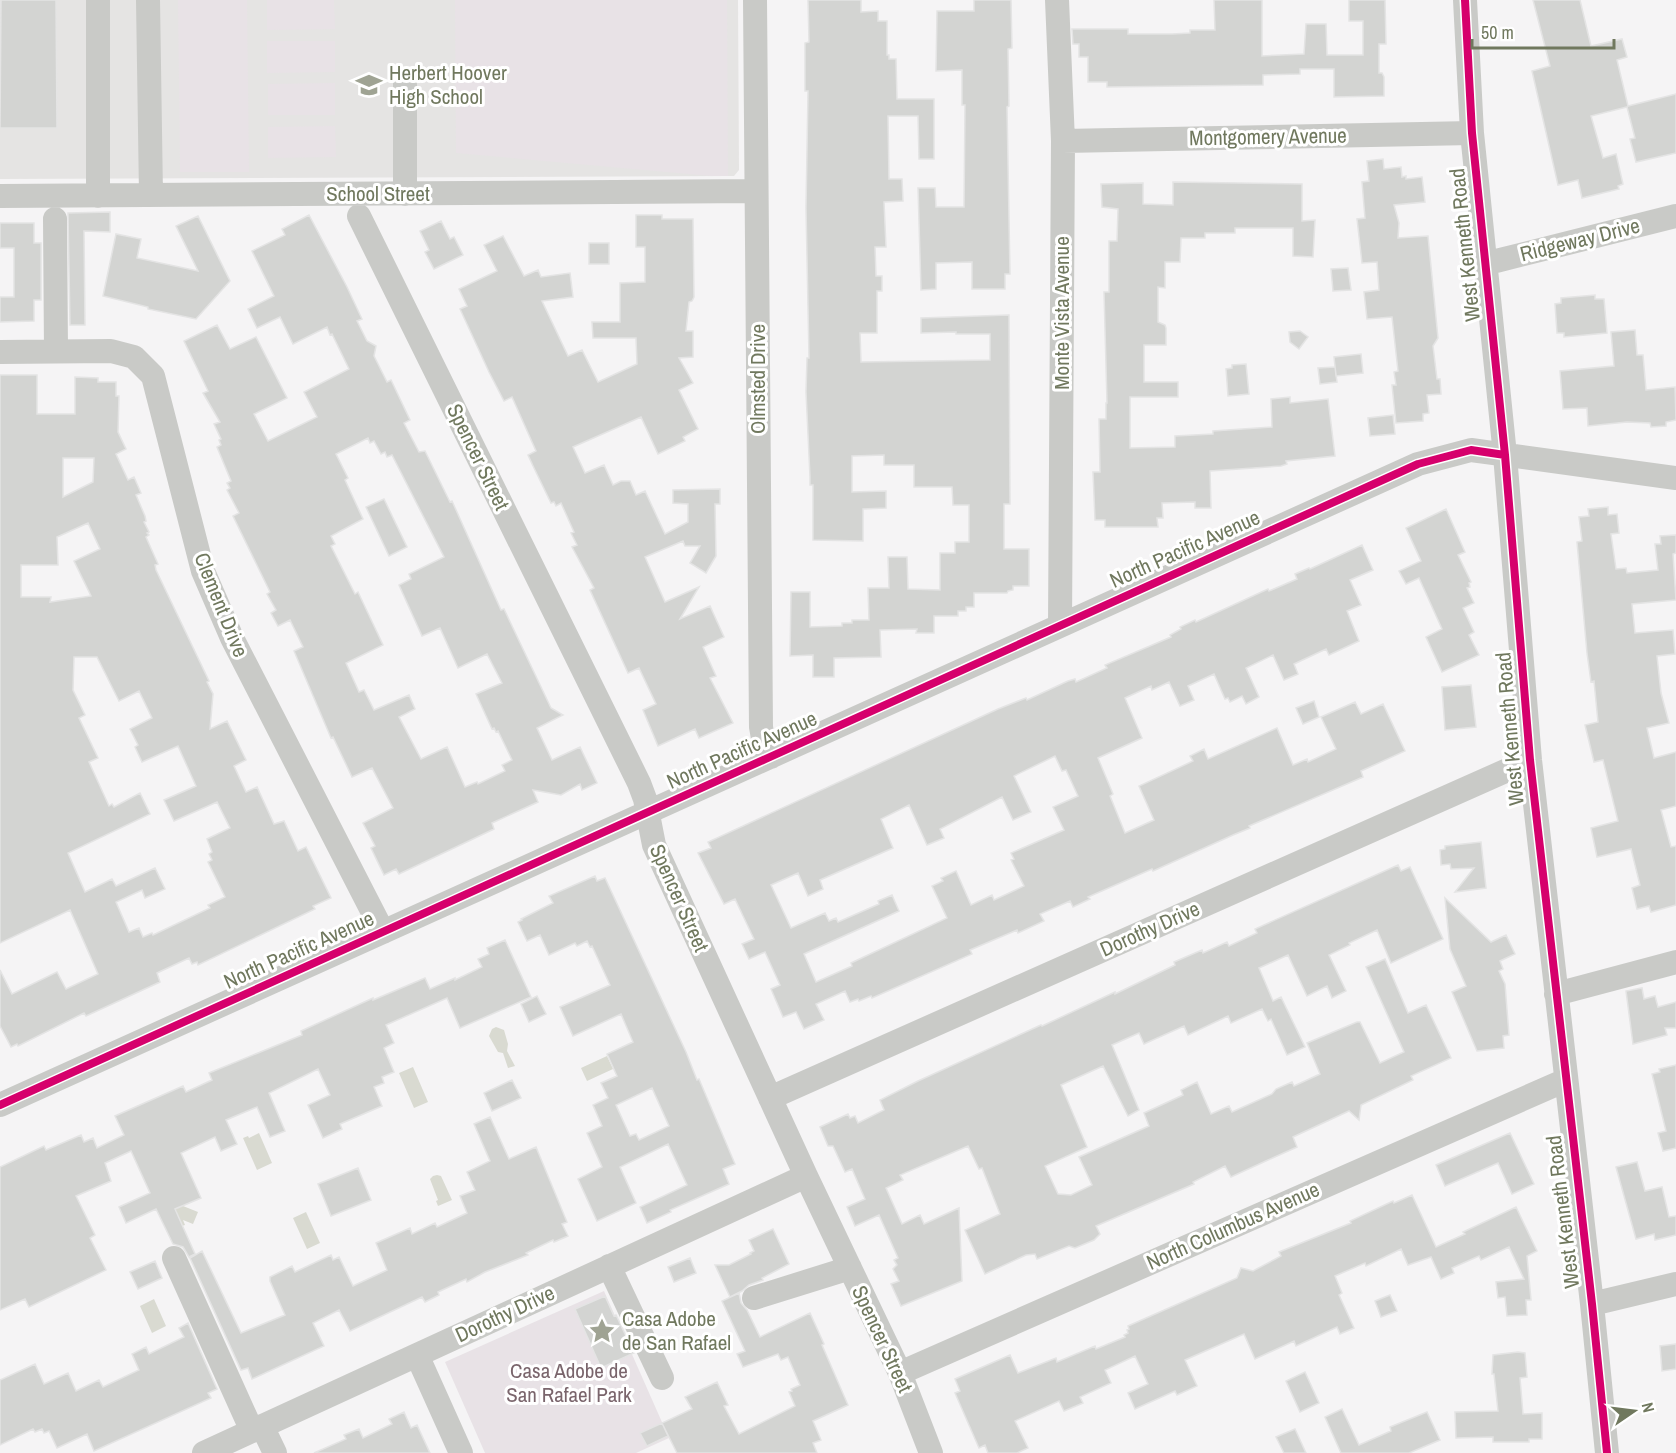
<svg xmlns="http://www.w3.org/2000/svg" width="1676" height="1453" viewBox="0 0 1676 1453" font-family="'Archivo Narrow',sans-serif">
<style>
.built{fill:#e5e4e3}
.green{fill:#e8e2e6}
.water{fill:#d9dad1}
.building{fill:#d3d4d2;stroke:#e4e4e4;stroke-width:1.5;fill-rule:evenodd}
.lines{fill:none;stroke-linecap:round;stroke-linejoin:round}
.minor{stroke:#c9cac7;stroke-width:24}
.cycleway-casing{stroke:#fff;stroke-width:11}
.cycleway{stroke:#d6006c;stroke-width:8}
.labels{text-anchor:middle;stroke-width:6;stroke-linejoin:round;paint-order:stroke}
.poi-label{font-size:21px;fill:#70785e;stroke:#fff;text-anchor:start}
.street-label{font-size:21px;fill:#70785e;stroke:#fff}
.park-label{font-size:21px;fill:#7a656c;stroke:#fff}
</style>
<rect width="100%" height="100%" fill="#f5f4f5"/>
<path class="built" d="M0,0H738L739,170L734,176H728L0,179Z"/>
<path class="green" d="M178,0H247L249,172H180Z
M267,0H334L335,29L267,30Z
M455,0H727L728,176H711L456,153Z
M267,41H335V72L267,73Z
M335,83V115H268V84Z
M335,126L336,157L268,158V127Z
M604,1291L669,1438L636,1453H485L445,1362Z"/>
<path class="water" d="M496,1027L504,1030L508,1044L507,1051L515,1066L508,1068L503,1053L498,1052L489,1036L492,1029Z
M607,1056L613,1069L587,1081L581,1068Z
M413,1067L428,1102L414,1108L399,1073Z
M259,1133L272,1163L257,1170L243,1138L248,1136L249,1138Z
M437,1175L441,1176L452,1200L438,1206L436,1201L438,1200L430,1179L433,1176Z
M180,1200L183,1206L198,1212L193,1224L183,1220L185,1225L178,1227L168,1205Z
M306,1212L320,1243L307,1249L293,1218Z
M154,1299L166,1326L152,1333L140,1306Z"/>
<path class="building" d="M1,0H56L57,128H0Z
M808,0H861V12L878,11V21H887V55H889V59H896L897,99H934V159H919L918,116H888L889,179H902L903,201L884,202L886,247H875L876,276H882V291H877V333H860L861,362L990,360V334H956V332L921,333V318L1009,315L1010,504H1004V549H1029V586H1013V590L1008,591L1007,593H974V607H966V611H958V616H934V633H916L917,629L880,630L881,657L834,658V677H813V655L790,656L791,592H810V627L842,626V623H852V620H869L868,588H889L888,557H907L908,589L940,590V553H955V542H969V505H953L952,487H914V465H884V455L852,456V492L886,491V508L863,509V541L813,540V485H810V477L806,392L807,358H809L806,208L808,91H805V43L809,42Z
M974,0H1011L1012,48L1008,49L1009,106L1007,107L1010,274H1005V289H972V262L936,263V289L921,290L918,188H935L936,207H964L965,105H962V70L936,71L937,11H974Z
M1214,0H1262V56L1304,54L1306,24H1326L1327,55H1363V21H1349V0H1385L1386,44H1379V73H1382L1384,77V96L1334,97V69H1300V74L1263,75V85L1107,87V82H1088V57H1079V44H1073L1072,29H1128V34H1172L1190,33V30H1215Z
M1533,0H1580L1591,46L1622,39L1627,57L1617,60L1628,106L1676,94V153L1636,162L1630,139L1635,138L1627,107L1591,116L1603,158L1616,154L1623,184L1618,186L1619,189L1582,198L1578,180L1558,185L1532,71L1550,66Z
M1383,159L1384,169L1401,167L1402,177L1406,176V179L1422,177L1425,202L1394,205L1399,223L1398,238L1428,236L1438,338L1433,346L1437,379H1440L1441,394L1427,395L1429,413L1423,414V421L1396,423L1392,385H1396L1394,372L1398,371L1392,317L1367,319L1364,292L1379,290L1377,262L1362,263L1357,219L1365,218L1362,182L1369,181L1367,161Z
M1173,182L1302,184V221L1315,220L1313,257L1293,256V228H1235V233H1205V238H1181L1180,262H1165V288L1158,287V322L1165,325L1166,328V345H1144V382H1178V397H1130V448L1175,447V436L1213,434V431L1272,427L1271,399L1290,397V403L1328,399L1335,456L1286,461L1287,464L1281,466L1210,471L1211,508H1195V502L1162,503L1163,518H1157L1158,527H1105V520H1095L1093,472H1100L1099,419H1106V403H1107L1104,292H1109V241H1117L1118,209L1102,207L1101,184L1143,183V204L1173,205Z
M110,212V232L84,231L85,325H70L68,213Z
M309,215L347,287L362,319L357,321L367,341L376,346L374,356L387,382L391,380L410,420L404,423L419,452L425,451L450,502L452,501L501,610L504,609L551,708L563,715L537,728L552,760L580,747L597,783L582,790L580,784L561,795L533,790L538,802L492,823L494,829L399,874L396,869L384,875L371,848L375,846L363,823L393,808L372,768L352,777L333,737L331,738L294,651L303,647L290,620L278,626L271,613L276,610L267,594L270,592L233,516L239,513L227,490L230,488L227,483L231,481L217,447L221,445L219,440L221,439L214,424L220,422L203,393L208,391L184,341L217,325L230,349L256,337L287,398L254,414L268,441L317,417L304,392L349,369L332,334L330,335L327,327L293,344L280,317L257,328L248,309L274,296L252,251L285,235L282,229ZM368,438L370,443L374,441L381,454L385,452L387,457L392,455L444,557L409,574L411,579L399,585L422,636L440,628L458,668L487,654L502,683L476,694L492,729L494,728L496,732L498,731L512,760L502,765L505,771L478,784L477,782L465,787L447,747L421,759L399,717L415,709L409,695L374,710L364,690L359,692L346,663L383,645L358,592L355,594L331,546L335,544L331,536L363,519L345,480L348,478L336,454Z
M636,215H662V219H693L694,297L692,301L689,302L686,331H693V357L679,358L693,383L679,390L698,429L683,437L685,441L658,454L641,417L573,447L585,473L604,465L613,485L621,481H630L636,495L645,491L665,534L688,522V504L673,503V490L720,489V504H715L716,556L706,573L690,563L700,546H685L683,541L645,557L665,602L699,587L680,619L710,606L724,637L703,647L716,676L710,678L733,723L699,738L695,729L658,746L643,710L656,704L639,668L628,673L590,590L594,588L572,547L577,545L571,533L574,532L561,503L556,506L554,502L551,503L534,468L528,455L536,451L512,397L504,401L489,372L460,309L467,306L459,289L497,271L484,245L503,236L524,276L538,270L541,277L570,273L573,297L542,301L568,356L582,350L598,382L637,364L636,338H593L592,322H620V283L645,282V247H636Z
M198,216L230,281L196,319L148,309V307L103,296L116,234L141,239L137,258L198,271L176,226Z
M441,221L450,239L454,237L463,255L434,269L425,252L429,250L420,231Z
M0,223H34V243H41V300H34V321L0,322V297H14V248H0Z
M589,243H609V264H589Z
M1348,268L1351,290L1333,291L1331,269Z
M1595,295V299H1604L1607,333L1564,337V333H1557L1555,304L1561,303V298Z
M1635,330L1637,355H1643L1646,390L1675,387L1676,420L1666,422V426L1651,427L1650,423L1627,422L1588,426L1587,408L1563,409L1560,371L1614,366L1611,332Z
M1300,331L1308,337L1299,349L1290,342L1289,332Z
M1361,354L1363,373L1336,376L1334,357Z
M1246,364L1249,394L1228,396L1226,369L1232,368V365Z
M1335,367L1337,382L1320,384L1318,368Z
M0,375H37V414H75V377L98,378V382H116V396H119L118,432L126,449L116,454L128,480L134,477L141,493L136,495L145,516L146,521L144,522L149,532L147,533L149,535L146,537L158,564L155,565L156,570L209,681L207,682L213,694L210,729L227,721L246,760L234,766L246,792L257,787L274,824L284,821L298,851L306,847L331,898L313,906L315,909L198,965L197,962L192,964L189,958L157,973L160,982L86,1016L84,1013L18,1046L17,1044L11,1047L0,1026V970L12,994L57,972L66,989L98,974L70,910L0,943ZM63,458H94L93,482L63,497ZM88,523L100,549L74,561L91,596L50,602L51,597H21V565H58L57,537ZM74,657H97L119,701L139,691L152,718L130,729L138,745L135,747L142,762L178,746L196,786L164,800L174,821L217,802L230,828L207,839L212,852L209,854L212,860L208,862L225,897L208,905L210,908L153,935L152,933L143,937L139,928L129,932L116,902L142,890L145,898L165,889L155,868L116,886L112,879L85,892L68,853L150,814L140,793L114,807L112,804L109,806L89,762L98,758L79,718L85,715L73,690Z
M1393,415L1395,434L1370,436L1368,418Z
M384,499L407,547L389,556L366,507Z
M1608,507V515L1617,514L1619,533L1611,534L1616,569L1626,568L1627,573L1658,570L1655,544H1661L1660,536L1676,535V553L1673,554L1676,600L1632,604L1635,633L1673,630L1675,654L1657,656L1661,693L1669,723L1647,728L1654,758L1676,752V806L1661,810L1671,847L1676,846V905L1651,912L1649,906L1637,909L1632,888L1640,885L1631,849L1597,857L1591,828L1618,821L1603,760L1594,762L1585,725L1598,722L1594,681L1591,682L1587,653L1577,542L1582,541L1579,517L1589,516L1588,509Z
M1446,509L1465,552L1458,555L1471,582L1469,583L1470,587L1467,588L1474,603L1463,608L1474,632L1469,635L1479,655L1442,672L1426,637L1442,629L1419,578L1406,584L1399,571L1421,561L1406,528Z
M1362,545L1373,570L1350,580L1361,605L1347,611L1359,641L1329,655L1326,649L1294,664L1298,674L1284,680L1273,655L1246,668L1259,697L1246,704L1242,696L1230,702L1228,698L1225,699L1214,674L1188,686L1194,700L1180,706L1169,682L1152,690L1151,686L1125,698L1142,738L1098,758L1113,794L1110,796L1125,833L1154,820L1139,786L1193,761L1190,756L1204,749L1208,759L1277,728L1293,765L1307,759L1308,762L1336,749L1321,717L1355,702L1361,714L1383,704L1405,751L1361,771L1363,777L1249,826L1250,828L1233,835L1153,871L1152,869L1088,897L1090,899L1073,907L1070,901L1040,914L1044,921L1018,933L1017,930L970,950L972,954L872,998L871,996L859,1001L858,999L850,1002L845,991L816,1004L824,1020L804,1029L796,1012L783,1017L771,989L780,985L765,952L749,959L742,944L754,939L735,899L724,904L698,853L711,848L708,842L998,709L1026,698L1027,700L1068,681L1075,679L1076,682L1107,668L1105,665L1171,637L1170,635L1181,629L1180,627L1195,620L1196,622L1268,589L1269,591L1297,579L1295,574L1309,568L1310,569ZM1055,756L1062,771L1066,770L1078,796L1053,807L1064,830L1011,853L1014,859L1011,860L1024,886L994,900L992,895L971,905L956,871L941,878L943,881L932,886L947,918L851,963L852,966L816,982L804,954L899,911L892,895L878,901L879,904L838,922L836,918L829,921L825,913L791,928L771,885L798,873L808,896L823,889L820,880L893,848L881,819L909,805L927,845L944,838L940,829L1002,797L1013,820L1031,812L1014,776Z
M1471,685L1476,727L1445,730L1442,687Z
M1314,701L1319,717L1303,724L1296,708Z
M1481,842L1486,888L1455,892L1474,868L1451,869L1450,864L1441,865L1440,850L1445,849V846Z
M1398,865L1401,871L1410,867L1443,939L1391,963L1377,930L1349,943L1350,945L1329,955L1346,991L1332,998L1327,986L1307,996L1288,955L1259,968L1273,1001L1281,997L1305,1047L1287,1055L1271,1019L1268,1021L1262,1009L1231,1023L1228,1016L1188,1035L1184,1026L1144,1044L1139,1033L1112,1045L1139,1110L1128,1116L1103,1066L1061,1085L1087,1147L1045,1166L1058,1194L1071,1195L1092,1185L1079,1157L1149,1126L1144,1113L1183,1095L1181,1090L1197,1082L1211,1114L1229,1106L1232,1112L1272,1094L1276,1089L1292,1082L1294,1086L1320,1074L1307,1043L1357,1022H1360L1380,1063L1404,1052L1366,967L1385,959L1408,1013L1426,1005L1451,1058L1411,1076L1413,1080L1361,1105L1359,1120L1349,1111L1293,1137L1297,1147L1268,1160L1231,1177L1225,1166L1193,1182L1194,1184L1096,1226L1100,1234L1094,1240L1075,1248L1069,1246L1037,1259L1035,1254L1026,1255L985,1274L965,1230L1000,1214L982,1168L979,1169L968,1146L900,1175L903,1180L886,1188L902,1224L920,1215L924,1224L959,1208L962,1281L901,1306L891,1284L899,1281L893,1269L897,1265L894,1260L898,1258L879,1215L855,1226L847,1207L865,1199L852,1169L845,1172L833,1146H828L820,1127L848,1114L850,1118L855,1116L858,1123L884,1110L880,1100L918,1081L1041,1025L1042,1026L1115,992V994L1175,965L1174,962L1202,950L1203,953L1227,942L1229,946L1257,933L1255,929Z
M595,876L597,881L605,878L686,1052L697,1080L699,1079L735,1164L723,1169L729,1184L670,1210L671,1212L647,1223L640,1207L687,1185L668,1144L620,1167L636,1203L597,1221L578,1179L602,1167L587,1133L602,1126L593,1105L608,1098L601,1083L617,1076L607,1054L633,1042L621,1014L573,1036L560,1007L610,985L592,946L590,947L587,941L577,946L575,943L549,955L540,935L527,941L518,922L522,920L521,919L553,903L549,896ZM652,1088L669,1126L639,1140L636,1134L630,1136L616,1105Z
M1445,898L1491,942L1506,935L1515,954L1500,961L1503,969L1499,971L1505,984L1509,1035L1503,1036L1504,1048L1477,1051L1452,992L1466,986L1450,949Z
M505,940L531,997L460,1028L447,998L386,1025L394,1043L384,1048L394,1072L382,1077L384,1083L374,1087L382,1106L340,1124L342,1129L323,1138L308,1105L330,1095L318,1069L269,1093L285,1131L270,1137L257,1107L226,1120L237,1144L221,1151L215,1137L181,1153L201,1198L175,1209L195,1254L189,1257L183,1247L173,1244L156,1209L126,1223L119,1207L150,1193L131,1151L105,1163L111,1181L76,1196L95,1235L90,1238L106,1270L29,1307L25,1299L0,1310V1167L44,1146L46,1150L81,1135L84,1142L93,1138L97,1148L124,1135L115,1116L183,1086L186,1092L212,1080L209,1073L302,1035L301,1031L373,998V1000L425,978L430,989L455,978V980L482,967L478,959L489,954L487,948Z
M1642,988L1644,999L1655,996L1658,1007L1676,1002V1028H1665L1667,1035L1633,1044L1626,991Z
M537,996L546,1014L529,1022L521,1004Z
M1676,1065V1148L1663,1151L1658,1133L1666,1131L1652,1074L1660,1072L1659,1069Z
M512,1080L521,1098L492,1111L484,1093Z
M490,1117L509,1159L536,1147L567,1222L562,1224L568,1236L554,1242L553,1240L526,1253L528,1255L485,1272L467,1282L466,1279L438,1292L439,1295L425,1302L422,1297L350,1331L339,1310L313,1323L324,1346L252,1379L248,1368L241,1370L190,1258L202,1251L241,1333L285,1315L270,1281V1277L292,1266L295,1272L331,1255L333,1260L339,1257L353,1286L387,1270L376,1243L410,1228L412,1234L435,1223L437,1227L467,1213L460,1196L475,1190L467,1172L490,1161L474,1124Z
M1510,1133L1534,1184L1512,1194L1498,1163L1445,1186L1436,1165Z
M1637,1162L1645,1191L1662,1187L1669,1217L1676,1216V1235L1655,1240L1654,1234L1636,1239L1616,1167Z
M358,1168L371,1200L331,1216L318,1184Z
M1412,1195L1436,1247L1465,1234L1463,1232L1516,1207L1537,1251L1527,1256L1531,1300H1526L1527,1315L1507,1316L1505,1297L1498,1298L1496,1282L1524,1279L1509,1247L1481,1260L1479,1256L1452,1268L1454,1273L1441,1279L1431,1257L1408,1265L1401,1249L1366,1266L1365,1263L1335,1276L1342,1293L1339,1295L1354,1328L1340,1334L1337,1327L1296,1346L1294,1341L1255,1359L1244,1334L1185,1360L1197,1386L1177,1395L1175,1391L1135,1409L1128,1393L1148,1384L1135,1356L1105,1370L1111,1383L1080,1397L1083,1403L1064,1411L1059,1401L1015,1421L1028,1448L1017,1453H988L985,1445L979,1448L955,1393L960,1391L955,1379L1010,1355L1018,1373L1056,1358L1057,1362L1095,1346L1096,1349L1125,1337L1124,1335L1128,1333L1127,1330L1129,1329L1128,1326L1237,1278L1241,1268L1253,1271L1281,1256L1279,1252L1351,1223L1350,1221L1393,1201L1394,1203Z
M773,1229L789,1264L762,1278L763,1280L749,1285L742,1291L730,1297L715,1265H729L751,1254L750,1253L754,1251L749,1240Z
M690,1258L696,1273L674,1282L668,1267Z
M155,1261L162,1278L138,1289L130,1272Z
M739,1293L741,1303L747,1310L760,1337L810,1313L824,1344L822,1345L848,1405L813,1421L821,1440L813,1443L817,1453H677L662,1423L692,1409L685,1397L717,1382L728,1405L724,1406L739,1434L795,1406L789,1392L792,1391L791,1389L800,1385L788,1357L781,1360L778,1354L743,1367L737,1354L745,1351L722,1301Z
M1390,1295L1397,1311L1381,1317L1375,1301Z
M605,1296L614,1316L616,1315L634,1353L601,1368L575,1309Z
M188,1323L217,1389L208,1393L211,1398L94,1451L87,1434L57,1448L49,1431L44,1433L42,1429L35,1432L33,1429L0,1445V1380L35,1364L44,1384L68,1373L76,1391L99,1380L103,1387L139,1370L132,1354L146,1347L149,1354L184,1337L179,1328Z
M1676,1344V1369L1662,1371L1660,1346Z
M1518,1352L1525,1353L1527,1377L1520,1378L1523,1414L1542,1413V1439H1529V1442H1493V1437L1456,1438L1455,1412L1498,1411L1494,1374H1492L1493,1355Z
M1305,1372L1319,1403L1300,1412L1286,1381Z
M1342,1409L1359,1445L1391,1431L1390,1427L1427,1412L1440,1440L1409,1453H1341L1325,1417Z
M404,1412L411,1428L417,1425L430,1453H314L346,1439L344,1435L359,1429L363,1438L392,1424L389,1419Z
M662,1423L668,1436L647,1446L640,1433Z
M1295,1429L1306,1453H1284L1276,1437Z"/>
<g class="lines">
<path class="minor" d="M98,0V196
M148,0L151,195
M755,0L761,727L764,744L771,757
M1057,0L1063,141L1060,626
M1465,0L1472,133L1505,455L1530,760L1592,1304L1607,1453
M405,85V194
M1063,141L1472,133
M0,196L756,191
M359,216L639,783L645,799L654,845L806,1176L900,1373L931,1453
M55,219L56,351
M1484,264L1676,216
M0,352L111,351L134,357L153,376L203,571L232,638L383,932
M1556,994L1676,962
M770,1098L1530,760
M0,1105L1418,464L1471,450L1676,478
M174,1258L252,1431
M609,1266L662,1378
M754,1298L850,1268
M1592,1304L1676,1284
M417,1355L461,1453
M900,1373L1566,1080
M262,1426L275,1453
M204,1453L806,1176"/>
<g class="cycleway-casing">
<path id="cycleway" d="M1465,0L1472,133L1505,455L1530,760L1592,1304L1607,1453
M0,1105L1418,464L1471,450L1505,455"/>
</g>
<use href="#cycleway" class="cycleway"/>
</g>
<defs>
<g id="school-bare" transform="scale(2.07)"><path d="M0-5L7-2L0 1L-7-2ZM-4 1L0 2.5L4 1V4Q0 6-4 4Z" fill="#9fa393" stroke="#fff" stroke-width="2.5" paint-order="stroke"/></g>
<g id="sight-bare" transform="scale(2.07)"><path d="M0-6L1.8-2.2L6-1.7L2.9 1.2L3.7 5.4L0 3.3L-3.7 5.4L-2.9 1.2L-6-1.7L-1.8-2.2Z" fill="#9fa393" stroke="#fff" stroke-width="2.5" paint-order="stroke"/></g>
</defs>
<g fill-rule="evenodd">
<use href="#school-bare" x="369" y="85"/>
<use href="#sight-bare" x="602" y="1331"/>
</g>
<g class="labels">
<g class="poi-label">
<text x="389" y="80">Herbert Hoover<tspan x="389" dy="24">High School</tspan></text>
<text x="622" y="1326">Casa Adobe<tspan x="622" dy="24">de San Rafael</tspan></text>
</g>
<g class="street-label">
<text transform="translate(1268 137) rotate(-1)" y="7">Montgomery Avenue</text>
<text x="378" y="201">School Street</text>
<text transform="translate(1580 240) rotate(-14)" y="7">Ridgeway Drive</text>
<text transform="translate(1465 245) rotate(-96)" y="7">West Kenneth Road</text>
<text transform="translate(1062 313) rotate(-90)" y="7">Monte Vista Avenue</text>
<text transform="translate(758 379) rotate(-90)" y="7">Olmsted Drive</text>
<text transform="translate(478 457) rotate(64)" y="7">Spencer Street</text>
<text transform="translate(1185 549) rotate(-24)" y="7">North Pacific Avenue</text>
<text transform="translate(221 605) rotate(68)" y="7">Clement Drive</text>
<text transform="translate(1510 729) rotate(-95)" y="7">West Kenneth Road</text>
<text transform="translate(742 750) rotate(-24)" y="7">North Pacific Avenue</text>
<text transform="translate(679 898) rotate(66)" y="7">Spencer Street</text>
<text transform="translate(1150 929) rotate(-24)" y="7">Dorothy Drive</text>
<text transform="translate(299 950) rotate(-24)" y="7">North Pacific Avenue</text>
<text transform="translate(1563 1212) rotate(-97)" y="7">West Kenneth Road</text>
<text transform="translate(1233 1226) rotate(-24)" y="7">North Columbus Avenue</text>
<text transform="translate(505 1314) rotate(-25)" y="7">Dorothy Drive</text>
<text transform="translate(882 1339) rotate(65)" y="7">Spencer Street</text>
</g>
<g class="park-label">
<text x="569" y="1378">Casa Adobe de<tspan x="569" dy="24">San Rafael Park</tspan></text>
</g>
</g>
<g transform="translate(1634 1411) rotate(76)" stroke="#ffffff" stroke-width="4.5" paint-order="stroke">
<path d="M0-4.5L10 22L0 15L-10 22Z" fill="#70785e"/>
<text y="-9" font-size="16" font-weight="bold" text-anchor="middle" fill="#70785e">N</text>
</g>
<path d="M1472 39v9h142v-9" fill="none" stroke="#70785e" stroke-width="3"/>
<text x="1481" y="39" font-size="18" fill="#70785e" stroke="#ffffff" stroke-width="4.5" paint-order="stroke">50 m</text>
</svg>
